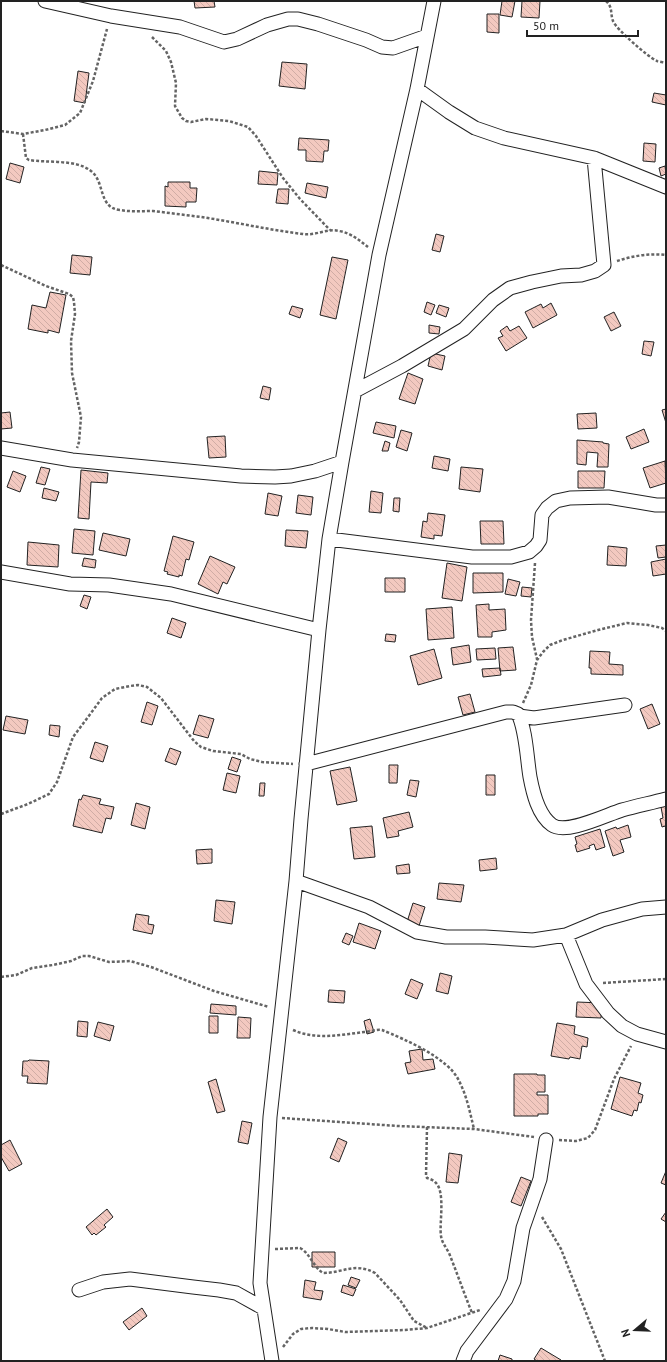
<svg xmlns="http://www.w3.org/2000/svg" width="667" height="1362" viewBox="0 0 667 1362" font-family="'PT Sans',sans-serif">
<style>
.building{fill:url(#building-back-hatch);stroke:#222}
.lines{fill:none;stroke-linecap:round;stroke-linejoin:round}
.street-casing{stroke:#222;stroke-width:15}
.path{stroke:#646464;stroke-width:2.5;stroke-dasharray:3 2;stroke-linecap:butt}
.street{stroke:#fff;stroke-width:13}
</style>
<defs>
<pattern id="building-back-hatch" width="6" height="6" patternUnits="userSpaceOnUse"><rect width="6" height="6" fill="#f3c9c0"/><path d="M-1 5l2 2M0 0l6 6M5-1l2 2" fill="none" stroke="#d0aca5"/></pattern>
</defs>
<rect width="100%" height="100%" fill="#fff"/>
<path class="building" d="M194,1H214L215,7L195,8Z
M502,1H515L512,17L500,15Z
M522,1H540L539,18L521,17Z
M487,14H499V33L487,32Z
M282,62L307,64L305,89L279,86Z
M78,71L89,73L85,103L74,101Z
M654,93L666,95V105L652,102Z
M299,138L329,140L328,151H324L323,162L306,161V150H298Z
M644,143L656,144L655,162L643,161Z
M10,163L24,167L20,183L6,179Z
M665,166L666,174L661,176L659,168Z
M259,171L278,173L277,185L258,184Z
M168,182H190V188H197L196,202H186V207L165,206V186L168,187Z
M307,183L328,187L326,198L305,193Z
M278,189H289L288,204L276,203Z
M436,234L444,236L440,252L432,250Z
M72,255L92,257L90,275L70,273Z
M332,257L348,260L336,319L320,315Z
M50,292L66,295L59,333L48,330V333L28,329L32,305L46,308Z
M427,302L435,305L431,315L424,312Z
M551,303L557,315L533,328L525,312L541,304L543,308Z
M439,305L449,308L446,317L436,313Z
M292,306L303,309L300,318L289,314Z
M614,312L621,326L611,331L604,317Z
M429,325L440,327L439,334L429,333Z
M507,326L510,331L519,326L527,338L506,351L498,338L503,336L500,331Z
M644,341L654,342L651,356L642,354Z
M431,353L445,356L442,370L428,366Z
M408,373L423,379L415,404L399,399Z
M263,386L271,388L269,400L260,398Z
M666,409V423L662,410Z
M10,412L12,428L1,429V413Z
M596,413L597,428L578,429L577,414Z
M376,422L396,426L394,438L373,433Z
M644,429L649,442L631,449L626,437Z
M401,430L412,433L407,451L396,447Z
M225,436L226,457L209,458L207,437Z
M577,440L603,442V443L609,444L608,467H597L598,453L587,452L586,465L577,464Z
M385,441L390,443L388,451H382Z
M434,456L450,459L448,471L432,468Z
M665,461L666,483L650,488L643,468Z
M41,467L50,469L45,485L36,483Z
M461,467L483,469L480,492L459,489Z
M81,470L108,473L107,483L91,482L89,519L78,518Z
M13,471L26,476L20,492L7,487Z
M578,471H605L604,488H578Z
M44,488L59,492L56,501L42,498Z
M371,491L383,493L381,513L369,512Z
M268,493L282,496L278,516L265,514Z
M298,495L313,497L311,515L296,513Z
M394,498H400L399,512L393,511Z
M428,513L445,515L442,536L434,535V539L421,537L423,521L427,522Z
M480,521H503L504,544H481Z
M74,529L95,531L93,555L72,553Z
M286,530L308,531L306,548L285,546Z
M103,533L130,539L126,556L99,550Z
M173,536L194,542L189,560L186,559L182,576L179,575V577L167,574L168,572L164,571Z
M28,542L59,545L58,567L27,565Z
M666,545V557L658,558L656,546Z
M608,546L627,548L626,566L607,565Z
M210,556L235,567L227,584L223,582L218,594L198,584Z
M84,558L96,560L95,568L82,566Z
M666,559V574L653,576L651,562Z
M447,563L467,567L462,601L442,598Z
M473,573H503V592L473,593Z
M385,578H405V592H385Z
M508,579L520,582L516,596L505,594Z
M522,587L532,588L531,597L521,596Z
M84,595L91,597L87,609L80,606Z
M489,604V610L505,609L506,630L492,632V637H478L476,605Z
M452,607L454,638L428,640L426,609Z
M172,618L186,623L181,638L167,633Z
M386,634L396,635L395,642L385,641Z
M469,645L471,662L453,665L451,648Z
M513,647L516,670L500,671L498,648Z
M495,648L496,659L477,660L476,649Z
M434,649L442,678L418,685L410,656Z
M590,651L610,652L609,664L623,665V675L591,674V668H589Z
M500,668L501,675L483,677L482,669Z
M470,694L475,712L463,715L458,697Z
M147,702L158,706L152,725L141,722Z
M652,704L660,724L648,729L640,709Z
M199,715L214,719L208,738L193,734Z
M6,716L28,720L25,734L3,730Z
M50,725L60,726L59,737L49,735Z
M95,742L108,746L103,762L90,758Z
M170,748L181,752L176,765L165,761Z
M232,757L241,760L237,772L228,769Z
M389,765H398L397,783H389Z
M350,767L357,801L337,805L330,771Z
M227,773L240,776L236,793L223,790Z
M486,775H495V795H486Z
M410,780L419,781L416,797L407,795Z
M260,783H265L264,796H259Z
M83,795L101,799L99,804L114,807L111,819L106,818L102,833L73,826L79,799L81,800Z
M136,803L150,807L145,829L131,825Z
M666,805V829L665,826L662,827L660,819L663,818L661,807Z
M409,812L413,827L398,831L399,836L387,838L383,818Z
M628,825L631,837L620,840L624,852L613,856L605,831L616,827L617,829Z
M372,826L375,857L354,859L350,828Z
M600,829L605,847L596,850L594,844L589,846L590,848L577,852L575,845L577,844L575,837Z
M212,849V863L197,864L196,850Z
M496,858L497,869L480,871L479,860Z
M409,864L410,873L397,874L396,866Z
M439,883L464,885L461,902L437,899Z
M216,900L235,902L232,924L214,921Z
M413,903L425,907L419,926L407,922Z
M136,914L149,916L148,924L154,925L152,934L133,930Z
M359,923L381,931L375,949L353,942Z
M346,933L353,936L349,945L342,942Z
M440,973L452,976L448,994L436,991Z
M411,979L423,984L417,999L405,994Z
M329,990L345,991L344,1003L328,1002Z
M577,1002L602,1003L601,1018L576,1017Z
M211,1004L236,1006V1015L210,1013Z
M209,1016H218V1033H209Z
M238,1017L251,1018L250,1038H237Z
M370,1019L374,1032L367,1034L364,1021Z
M78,1021L88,1022L87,1037L77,1036Z
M98,1022L114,1026L110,1041L94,1036Z
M557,1023L575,1026L574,1034L588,1038L587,1047L582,1046L580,1059L570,1057L569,1059L551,1056Z
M422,1049L423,1060L433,1059L435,1069L408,1074L405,1063L411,1062L409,1051Z
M29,1060L49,1061L47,1084L27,1083L28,1076H22L23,1061H28Z
M514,1074H537V1075H545V1092H537V1095H548V1114H538V1116H514Z
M620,1077L641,1083L638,1093L643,1095L641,1103L639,1102L637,1111L634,1110L632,1116L611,1109Z
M216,1079L225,1111L217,1113L208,1082Z
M242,1121L252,1123L248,1144L238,1142Z
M338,1138L347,1142L339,1162L330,1158Z
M10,1140L22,1164L9,1171L1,1157V1145Z
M449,1153L462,1155L458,1183L446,1182Z
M666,1171V1185L661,1183Z
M521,1177L531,1181L521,1206L511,1202Z
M107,1209L113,1217L104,1225L106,1227L96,1235L94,1233L92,1235L86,1227Z
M666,1212V1222L661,1219Z
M312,1252H335V1267H312Z
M351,1277L360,1280L356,1288L348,1285Z
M305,1280L316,1282L314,1290L323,1291L321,1300L303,1297Z
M343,1285L356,1289L353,1296L341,1292Z
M142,1308L147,1316L129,1330L123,1322Z
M541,1348L561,1360V1361H537L534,1359Z
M500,1355L512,1359V1361H498Z"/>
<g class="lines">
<g class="street-casing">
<path id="street" d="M45,1L111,16L180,27L224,42L237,39L267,25L288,19H298L318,24L366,40L382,47L393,48L427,36
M417,89L449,112L475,128L504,138L594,158L666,187
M355,391L402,366L464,329L493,300L510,288L532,282L561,276L581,275L595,271L604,265L594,158
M1,448L72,460L241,476L275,477L291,476L315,471L342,462
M329,539L472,557H511L529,552L536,546L540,540L542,515L547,508L556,501L570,498L608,497L656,505H666
M1,572L70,584L109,585L171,594L319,630
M519,716L534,718L625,705
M306,764L506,712H513L518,714C526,729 527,759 530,777C533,793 538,815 552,825C566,835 606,815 622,810C636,806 651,803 666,799
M296,881L369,907L417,932L446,937H485L533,940L566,935L602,920L642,909L666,907
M566,935L586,984L608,1013L622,1026L637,1034L666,1042
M79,1290L103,1282L130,1279L193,1287L219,1290L236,1293L263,1308
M272,1361L260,1283L270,1117L296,881L301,819L319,630L329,539L342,462L379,255L417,89L434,1
M463,1361L467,1351L506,1299L514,1281L523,1228L540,1179L546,1140"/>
</g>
<path class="path" d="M606,1C613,7 610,13 613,21C616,29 648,57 657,61C659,62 663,62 666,63
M152,37L166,51L171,62L176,83L175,106L182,118L186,121L191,122L206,119L229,121L248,127L256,136L283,178L300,199L330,230
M1,131L23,134L45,130L65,125L80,113L93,81L107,29
M23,134L26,158L29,160C47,163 76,159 91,171C105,181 98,208 120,210C131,212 142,211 153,211C169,213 185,215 201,217C235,222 269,230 303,234C316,236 327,228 339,231C351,233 359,240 368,247
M617,261C632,256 650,253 666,255
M1,265L46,286L69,294L73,297L74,302L75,314L71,341L72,373L81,417L79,442L77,448
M535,563L531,620L532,637L537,659
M523,703L531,685L537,660L543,652L550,645L563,640L598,630L627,623L648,625L662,628L666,631
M1,814L28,804L49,794L57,782L73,737L91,713L102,698L115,689L130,686L138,685L147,687L161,698L194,741L201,747L213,751L241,754L250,759L262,762L293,764
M1,977L16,975L32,968L53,965L71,961L82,956H89L109,962L130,961L151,967L214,991L269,1007
M603,983L666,979
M293,1030C315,1040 340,1035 364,1032C370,1032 376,1029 382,1030C404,1039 449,1058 459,1081C467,1096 470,1113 474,1129
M282,1118L398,1126L474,1129L534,1137
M427,1127L426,1176L427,1178C430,1179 433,1180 435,1182C446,1191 439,1223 441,1236C442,1243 446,1247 449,1253C457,1273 464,1293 472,1313
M559,1140L576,1141L588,1138L595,1130L614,1079L631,1046
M542,1217L561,1249L605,1361
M275,1249L300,1248C310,1253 313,1267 323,1273C343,1273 355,1262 375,1273L400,1300L414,1321L427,1328
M283,1347L293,1334L301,1329L312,1328L328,1329L345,1332L405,1330L427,1328L480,1310"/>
<use href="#street" class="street"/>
</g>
<rect width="667" height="1362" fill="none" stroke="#222222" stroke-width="4"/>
<g transform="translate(635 1330) rotate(251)" stroke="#ffffff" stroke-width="3" paint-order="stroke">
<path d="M0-3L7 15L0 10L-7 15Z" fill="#222222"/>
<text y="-6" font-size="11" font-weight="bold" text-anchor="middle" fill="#222222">N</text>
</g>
<path d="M527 30v6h111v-6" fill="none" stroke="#222222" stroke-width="2"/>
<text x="533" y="30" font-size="12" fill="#222222" stroke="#ffffff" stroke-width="3" paint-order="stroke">50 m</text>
</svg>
